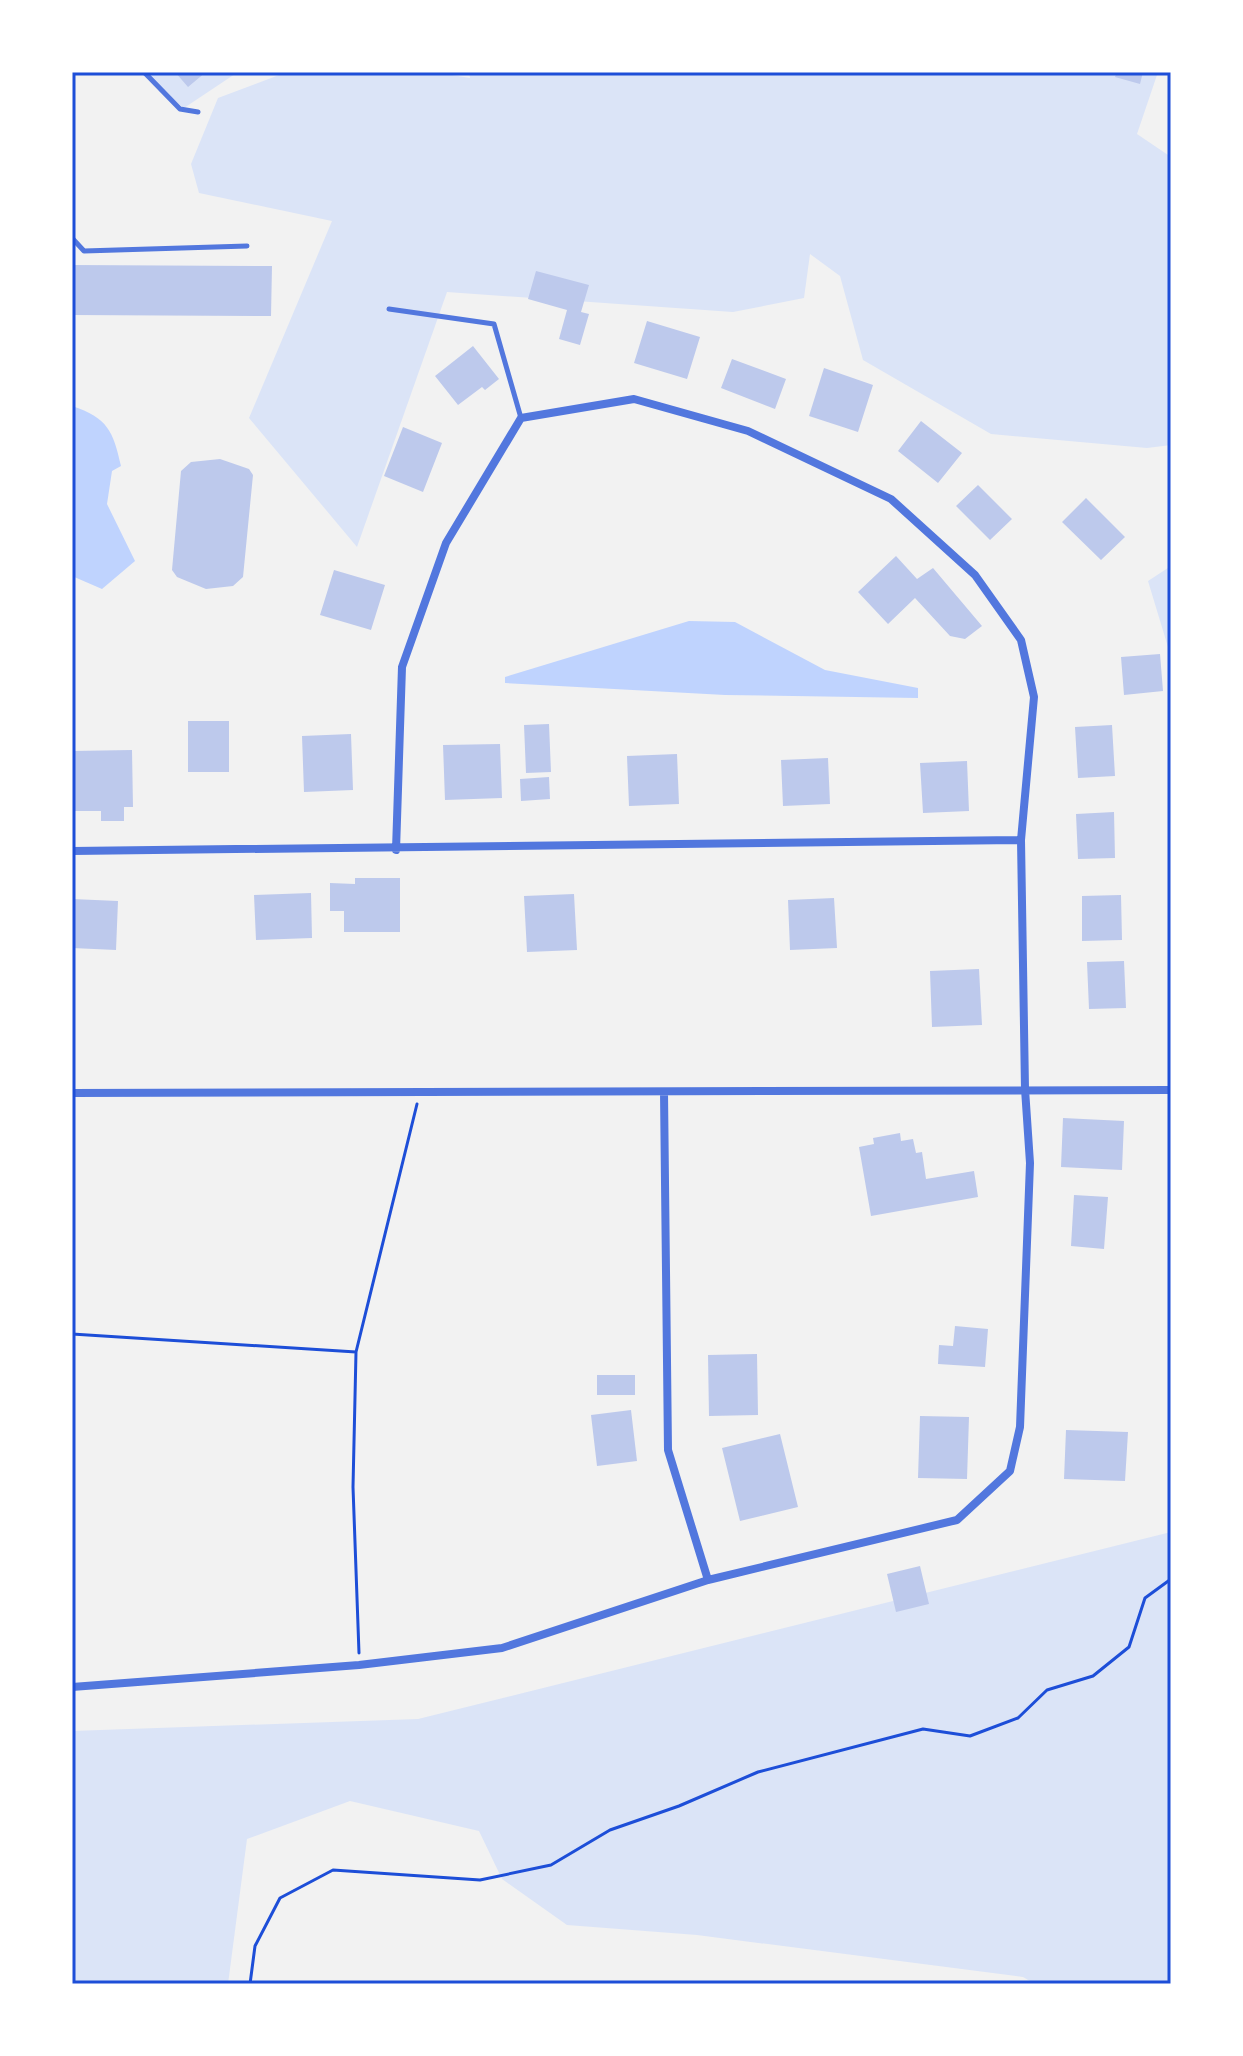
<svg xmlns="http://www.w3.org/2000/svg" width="1243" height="2056" viewBox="0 0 1243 2056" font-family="'Roboto Condensed',sans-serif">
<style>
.green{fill:#dbe4f7}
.water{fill:#bfd3fe}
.building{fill:#bdc9ec}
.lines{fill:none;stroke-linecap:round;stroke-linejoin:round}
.path{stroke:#1d4ed8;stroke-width:3}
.service{stroke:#5277de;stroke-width:5}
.minor{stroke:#5277de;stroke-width:8}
.neatline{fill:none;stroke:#1d4ed8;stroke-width:3}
</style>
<rect width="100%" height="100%" fill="#f2f2f2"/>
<path class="green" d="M139,72H238L184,108Z
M287,72H434L470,78L469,72H1158L1137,134L1171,157V445L1147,448L991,434L863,360L840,276L810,254L804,298L733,312L447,292L357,547L249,418L332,221L199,193L191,164L218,98Z
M1171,566V657L1148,581Z
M1171,1532V1984H1035L1023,1977L697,1935L567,1925L502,1879L479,1831L350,1801L247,1839L228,1984H72V1731L418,1719Z"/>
<path class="water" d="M72,406C108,418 113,431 121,466L112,471L107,504L135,561L102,589L72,576Z
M689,621L735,622L825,670L918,688V698L725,695L505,683V677Z"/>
<path class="building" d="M175,72H206L188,87Z
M1117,72H1143L1140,84L1115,77Z
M72,265L272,266L271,316L72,315Z
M536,271L589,285L581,312L589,314L580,345L559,339L567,310L528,299Z
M647,321L700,337L687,379L634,363Z
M473,346L499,379L485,390L482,387L458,405L435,376Z
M732,359L786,379L775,409L721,388Z
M824,368L873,385L858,432L809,416Z
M921,421L962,453L938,483L898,451Z
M403,427L442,443L423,492L384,476Z
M220,459L249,469L253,475L243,577L233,586L206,589L177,577L172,570L181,471L191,462Z
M978,485L1012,519L990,540L956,506Z
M1086,498L1125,537L1101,560L1062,522Z
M896,556L917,579L933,568L982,626L965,639L950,636L915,598L888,624L858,592Z
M334,570L385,585L371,630L320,615Z
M1160,654L1163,691L1124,695L1121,657Z
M188,721H229V772H188Z
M549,724L551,772L526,773L524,725Z
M1112,725L1115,776L1078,778L1075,727Z
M351,734L353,790L304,792L302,736Z
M500,744L502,798L445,800L443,745Z
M132,750L133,807H124V821H101V811H72V751Z
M677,754L679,804L629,806L627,756Z
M828,758L830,804L783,806L781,760Z
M967,761L969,811L923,813L920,763Z
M549,777L550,799L521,801L520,779Z
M1114,812L1115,858L1078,859L1076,814Z
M355,878H400V932H344V911H330V883L355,884Z
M311,893L312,938L256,940L254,895Z
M574,894L577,950L527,952L524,896Z
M1121,895L1122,940L1082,941V896Z
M834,898L837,948L790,950L788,900Z
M72,899L118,901L116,950L72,948Z
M1124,961L1126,1008L1089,1009L1087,962Z
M979,969L982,1025L932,1027L930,971Z
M1063,1118L1124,1121L1122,1170L1061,1167Z
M900,1133L901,1141L913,1139L916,1153L922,1152L926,1179L974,1171L978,1197L871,1216L859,1147L874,1144L873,1138Z
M1074,1195L1108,1197L1104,1249L1071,1246Z
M955,1326L988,1329L985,1367L938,1364L939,1345L953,1346Z
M757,1354L758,1415L709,1416L708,1355Z
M597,1375H635V1395H597Z
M631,1410L637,1461L597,1466L591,1415Z
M920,1416L969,1417L967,1479L918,1478Z
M1066,1430L1128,1432L1125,1481L1064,1479Z
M780,1434L798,1507L740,1521L722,1448Z
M920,1566L929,1604L896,1612L887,1574Z"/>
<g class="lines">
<path class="path" d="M72,1334L356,1352
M359,1653L353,1487L356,1352L417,1104
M250,1984L255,1946L280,1898L333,1870L480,1880L551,1865L610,1830L679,1806L758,1772L923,1729L970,1736L1018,1718L1047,1690L1093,1676L1129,1647L1145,1598L1171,1579"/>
<path class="service" d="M144,72L180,109L198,112
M72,238L84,251L247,246
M389,309L494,324L521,418"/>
<path class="minor" d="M72,851L1021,840
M664,1092L668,1450L708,1580
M72,1093L1168,1090
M72,1687L359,1665L502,1648L708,1580L957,1520L1010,1471L1020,1427L1030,1163L1025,1089L1021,840L1034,697L1021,640L975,575L891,499L748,431L634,399L521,418L446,543L402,667L396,850"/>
</g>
<rect width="1243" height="2056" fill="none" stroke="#ffffff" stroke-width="148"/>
<rect x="74" y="74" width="1095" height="1908" class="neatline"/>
</svg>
